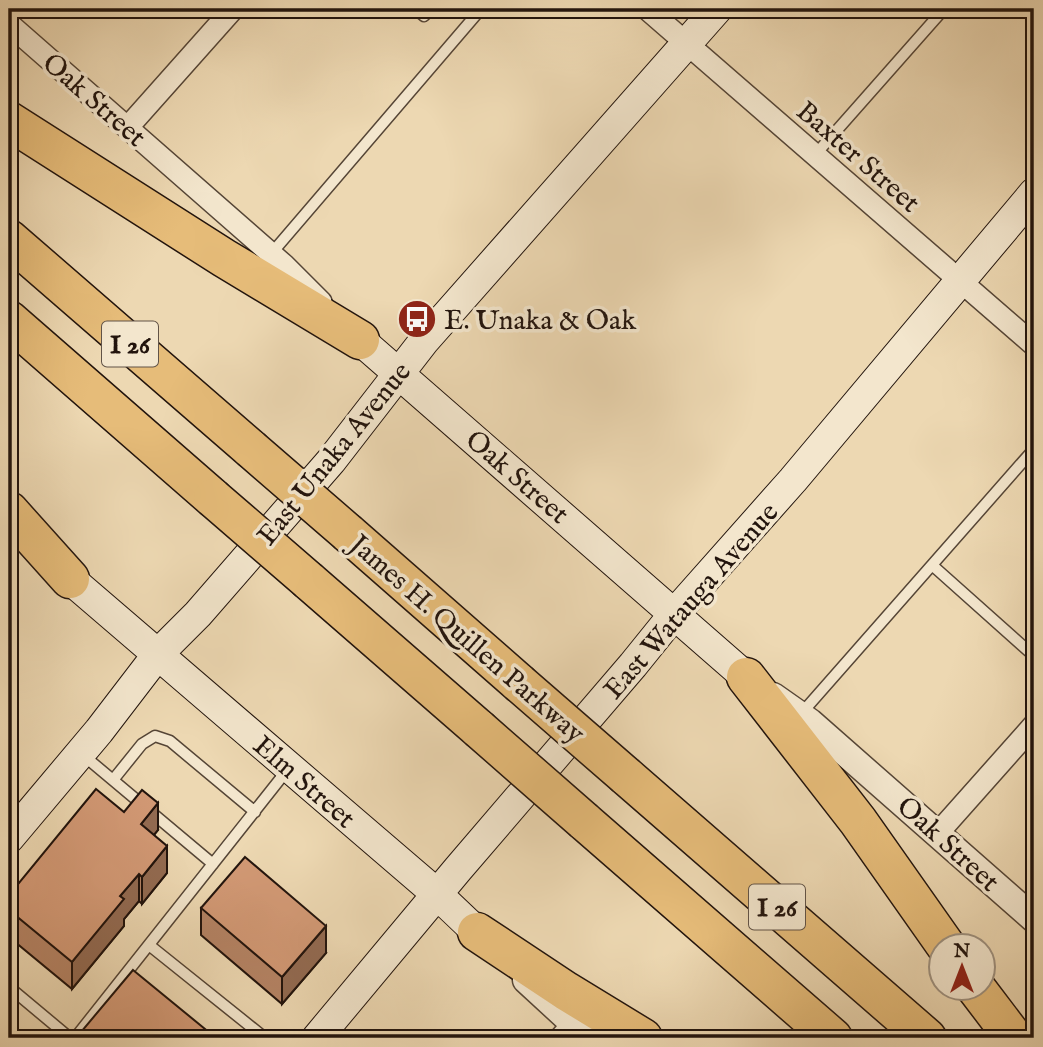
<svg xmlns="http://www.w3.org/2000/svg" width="1043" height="1047" viewBox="0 0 1043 1047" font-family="'IM FELL English',serif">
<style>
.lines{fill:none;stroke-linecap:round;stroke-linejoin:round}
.service-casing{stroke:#554536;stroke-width:13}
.minor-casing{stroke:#554536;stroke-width:24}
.tertiary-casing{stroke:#554536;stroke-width:29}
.secondary-casing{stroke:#22140d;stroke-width:32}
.motorway-casing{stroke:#22140d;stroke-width:41}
.service{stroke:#f3e6cd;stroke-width:10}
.minor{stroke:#f3e6cd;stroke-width:21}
.tertiary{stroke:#f3e6cd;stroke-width:26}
.secondary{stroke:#f3e6cd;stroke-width:30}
.motorway{stroke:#e6bc79;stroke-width:38}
.motorway-bridge-casing{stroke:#22140d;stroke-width:41;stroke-linecap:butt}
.motorway-bridge{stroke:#e6bc79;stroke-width:38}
.wall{fill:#b58465;stroke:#22140d;stroke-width:2}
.shaded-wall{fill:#936b52;stroke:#22140d;stroke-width:2}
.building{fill:#d29975;stroke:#22140d;stroke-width:2}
.labels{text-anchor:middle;stroke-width:7;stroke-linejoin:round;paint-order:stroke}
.shield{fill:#f3e6cd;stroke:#615347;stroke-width:2}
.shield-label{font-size:26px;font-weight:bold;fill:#22140d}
.street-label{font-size:28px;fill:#22140d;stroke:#f3e6cd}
.poi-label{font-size:28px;fill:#22140d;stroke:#f3e6cd;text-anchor:start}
</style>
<rect width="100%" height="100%" fill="#edd8b2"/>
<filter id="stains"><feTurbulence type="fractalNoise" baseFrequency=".00286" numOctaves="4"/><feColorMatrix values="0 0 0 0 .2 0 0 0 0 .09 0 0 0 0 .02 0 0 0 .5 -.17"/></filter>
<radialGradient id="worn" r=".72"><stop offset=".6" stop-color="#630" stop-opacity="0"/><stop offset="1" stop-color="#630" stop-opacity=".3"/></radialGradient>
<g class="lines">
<g class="service-casing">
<path id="service" d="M416,9L424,16L431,9
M815,155L944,9
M271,254L481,9
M932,565L1034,656
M800,715L1034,449
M83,755L213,864
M113,780L142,744L155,736L170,741L255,812
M149,945L265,1038
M9,987L70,1038
M75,1038L288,769
M553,1038L569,1020"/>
</g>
<g class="minor-casing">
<path id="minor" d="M647,9L1034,345
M9,24L284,265L321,302
M128,127L233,9
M938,833L1034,725"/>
</g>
<g class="tertiary-casing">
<path id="tertiary" d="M773,696L810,722L1034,919
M526,980L589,1038"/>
</g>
<g class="secondary-casing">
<path id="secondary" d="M360,340L746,677
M70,579L437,894L477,932
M9,838L99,731L158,654L198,614L331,461L424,341L717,9
M317,1038L458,869L633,665L675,613L793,480L1034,193"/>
</g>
<g class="motorway-casing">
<path id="motorway" d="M9,121L224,258L360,340
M9,239L251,449
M9,320L213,498
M9,511L70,579
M348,533L519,683
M309,581L479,729
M746,677L858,821L946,946
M626,776L927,1038
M584,821L833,1038
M477,932L566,991L643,1038
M976,988L1014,1038"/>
</g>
<use href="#service" class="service"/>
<use href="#minor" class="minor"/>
<use href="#tertiary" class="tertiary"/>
<use href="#secondary" class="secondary"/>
<use href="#motorway" class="motorway"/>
<g class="motorway-bridge-casing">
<path id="motorway-bridge" d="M251,449L348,533
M213,498L309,581
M519,683L626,776
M479,729L584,821"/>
</g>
<use href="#motorway-bridge" class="motorway-bridge"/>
</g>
<path class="wall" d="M124,812L158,830L154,835L167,873L142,904L139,901L124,919V926L72,989L9,937V895Z
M201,908L326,953L282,1004L201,935Z"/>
<path class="shaded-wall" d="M158,803V830L141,851V824Z
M167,846V873L142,904V877Z
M139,874V901L124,919V926L72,989V962L120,896Z
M326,926V953L282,1004V977Z"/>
<path class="building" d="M96,789L124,812L142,790L158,803L141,824L167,846L142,877L139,874L120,896L124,899L72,962L9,910V895Z
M245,857L326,926L282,977L201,908Z
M133,970L216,1038H76Z"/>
<defs>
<g id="bus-disc" transform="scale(2.0125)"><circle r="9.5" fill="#8f2418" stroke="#f3e6cd"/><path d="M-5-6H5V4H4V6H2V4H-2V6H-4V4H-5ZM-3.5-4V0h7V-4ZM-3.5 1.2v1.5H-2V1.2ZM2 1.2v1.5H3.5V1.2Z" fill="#fff"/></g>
</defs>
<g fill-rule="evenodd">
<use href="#bus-disc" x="417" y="319"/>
</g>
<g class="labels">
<g class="shield">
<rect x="102" y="321.5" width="56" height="45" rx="5"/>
<rect x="749" y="884.5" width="56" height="45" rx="5"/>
</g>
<g class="shield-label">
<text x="130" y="353">I 26</text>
<text x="777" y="916">I 26</text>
</g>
<g class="street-label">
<text transform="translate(95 99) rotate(41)" y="10">Oak Street</text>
<text transform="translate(859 156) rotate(41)" y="10">Baxter Street</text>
<text transform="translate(333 453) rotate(-51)" y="10">East Unaka Avenue</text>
<text transform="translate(518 476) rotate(41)" y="10">Oak Street</text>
<text transform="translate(690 600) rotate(-49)" y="10">East Watauga Avenue</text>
<text transform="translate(468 638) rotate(41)" y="10">James H. Quillen Parkway</text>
<text transform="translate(305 781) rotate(41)" y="10">Elm Street</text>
<text transform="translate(949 843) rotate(42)" y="10">Oak Street</text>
</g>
<g class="poi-label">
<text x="444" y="329">E. Unaka &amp; Oak</text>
</g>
</g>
<rect width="1043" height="1047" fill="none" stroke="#edd8b2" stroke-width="35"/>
<rect x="10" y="10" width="1022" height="1026" fill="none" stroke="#22140d" stroke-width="3.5"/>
<rect x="18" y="18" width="1008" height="1012" fill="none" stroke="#22140d" stroke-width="2"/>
<g transform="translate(962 967)"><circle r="33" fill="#f3e6cd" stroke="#9f9280" stroke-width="2"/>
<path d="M0-5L12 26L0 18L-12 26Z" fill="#8f2418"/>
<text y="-10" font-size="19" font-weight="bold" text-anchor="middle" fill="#22140d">N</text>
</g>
<rect width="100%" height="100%" filter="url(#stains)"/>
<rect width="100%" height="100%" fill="url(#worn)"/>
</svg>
